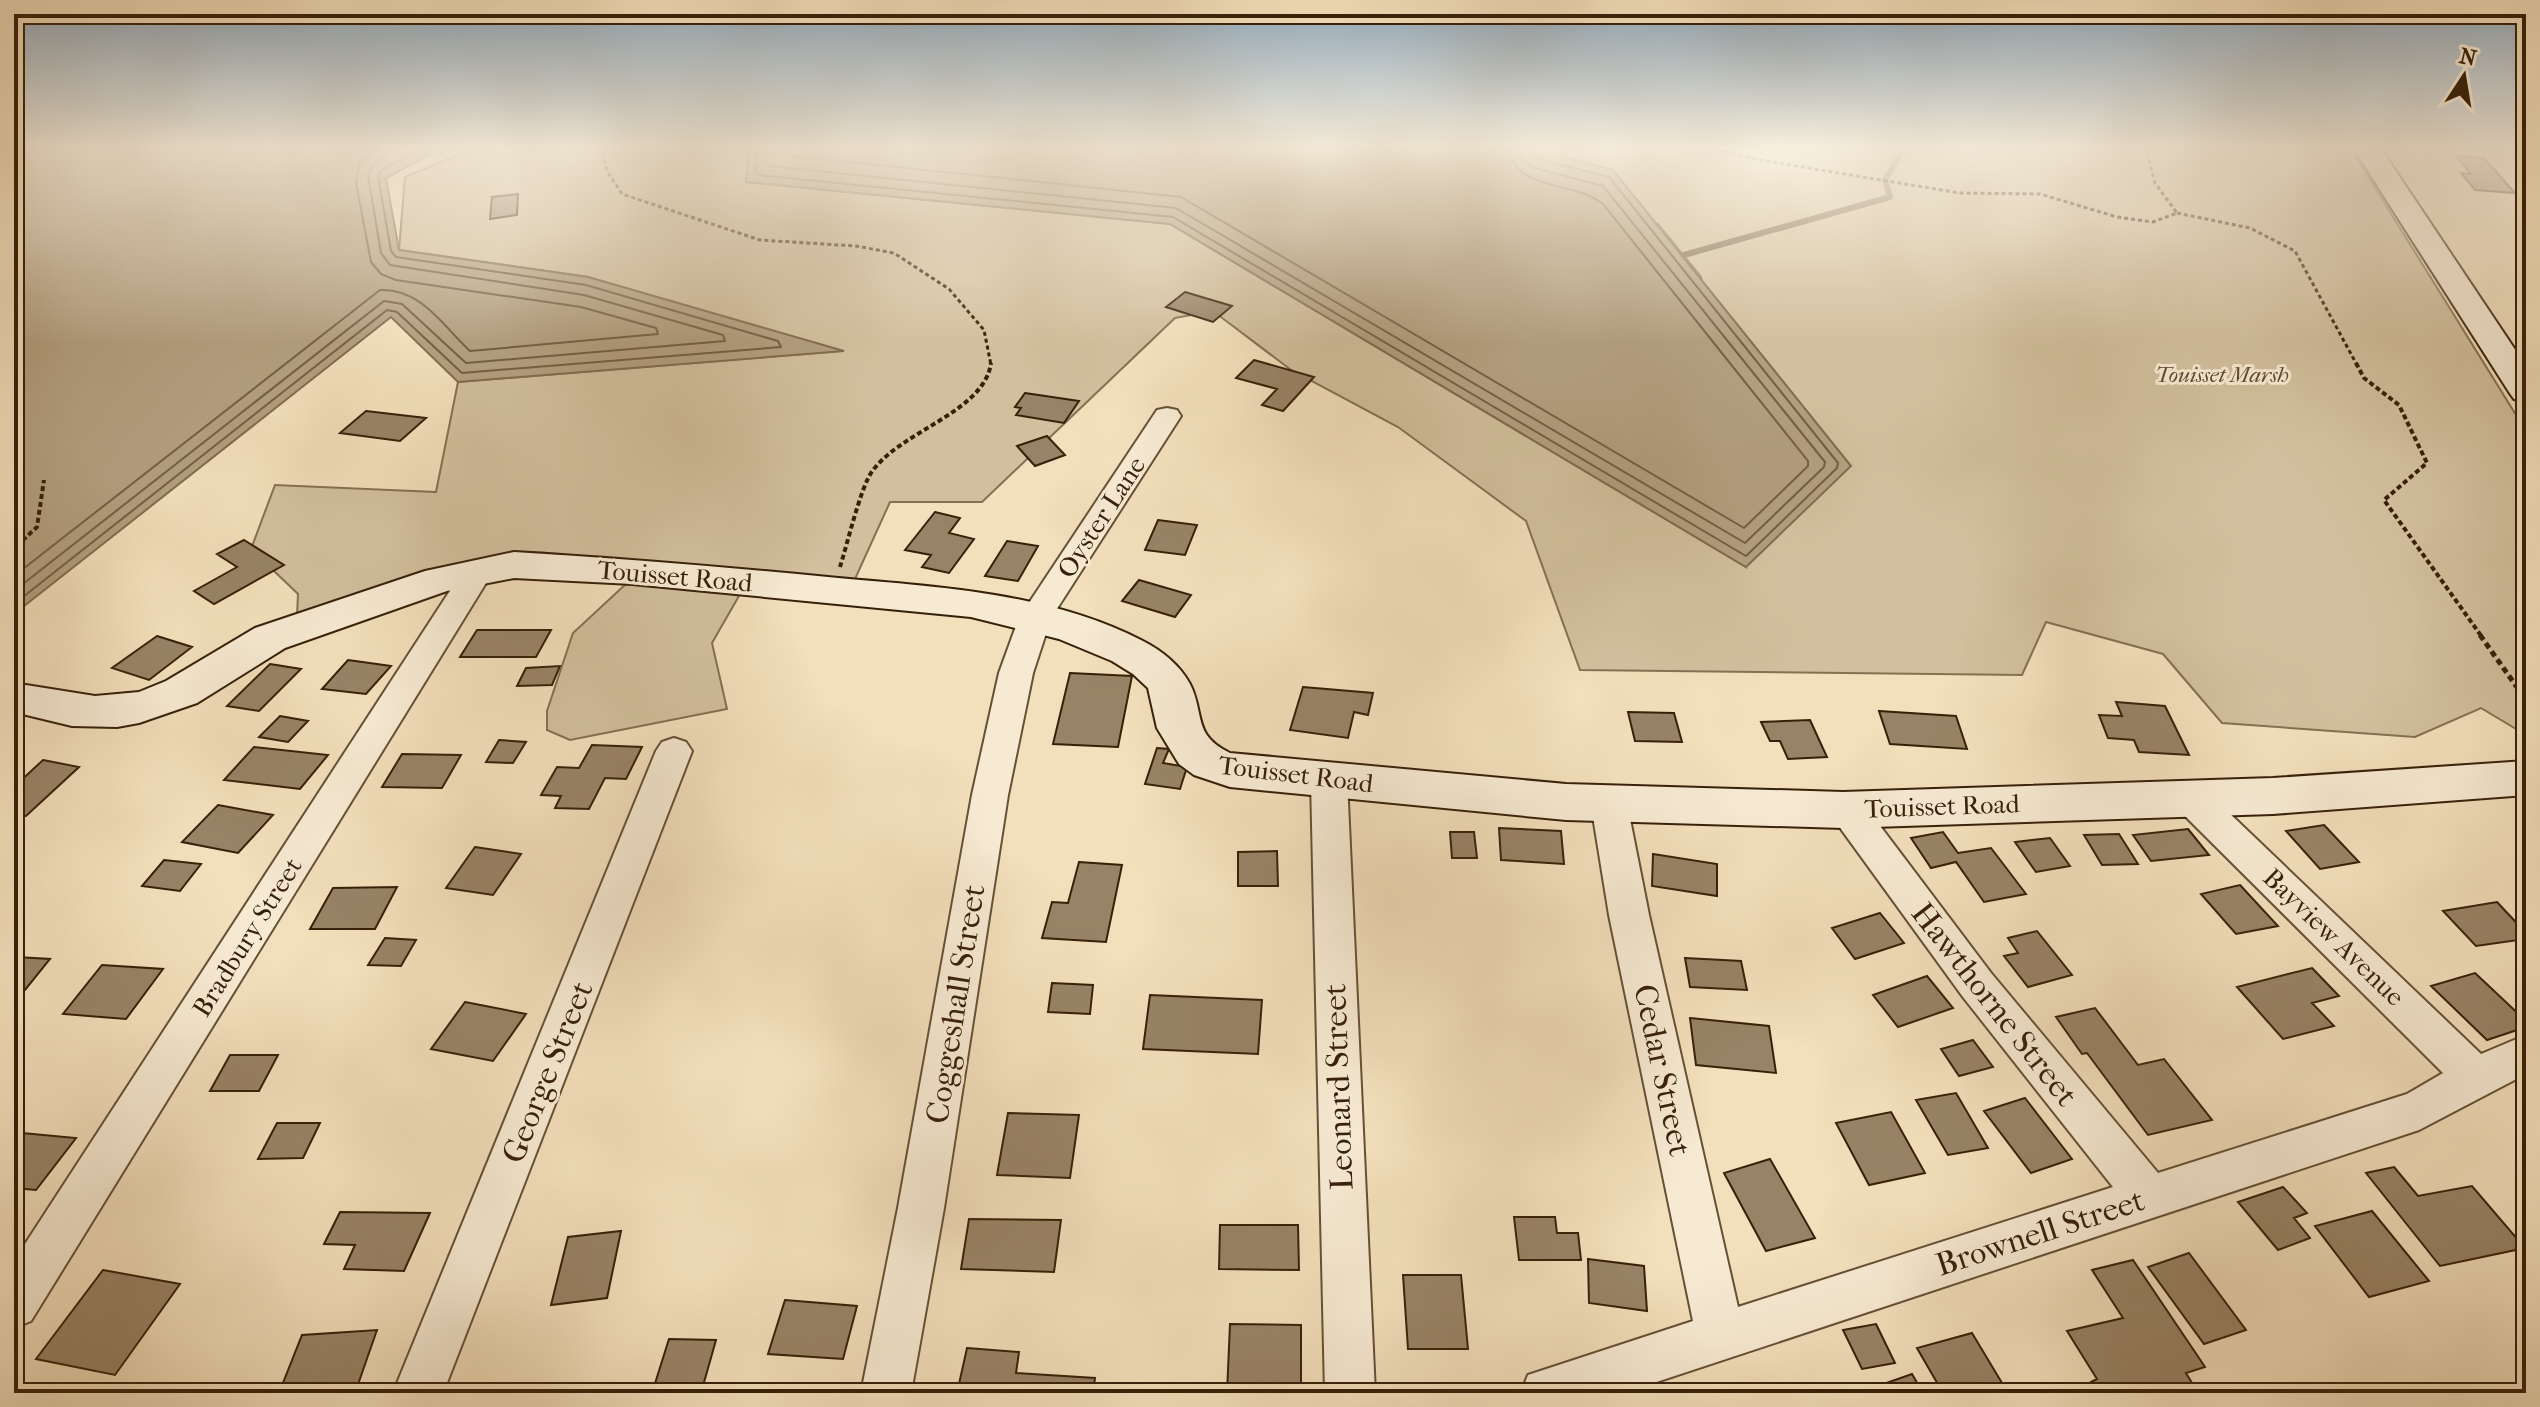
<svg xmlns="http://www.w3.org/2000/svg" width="2540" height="1407" viewBox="0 0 2540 1407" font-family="'IM FELL French Canon',serif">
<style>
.green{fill:#d2bf9d;stroke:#847053;stroke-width:2}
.water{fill:#b29e7e;stroke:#816c4f;stroke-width:2}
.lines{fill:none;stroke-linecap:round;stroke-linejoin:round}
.shore{stroke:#745f44;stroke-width:2}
.stream{stroke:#816c4f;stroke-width:6}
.building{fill:#988366;stroke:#372009;stroke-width:2}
.street-casing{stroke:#665036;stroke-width:4}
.secondary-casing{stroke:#372009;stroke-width:4}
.path-far2{stroke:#372009;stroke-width:3;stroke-dasharray:4 3;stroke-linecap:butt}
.path-far1{stroke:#372009;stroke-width:4;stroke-dasharray:5 3;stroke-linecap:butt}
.path{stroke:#372009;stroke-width:5;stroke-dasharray:6 4;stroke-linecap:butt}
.street{fill:#f7ead3;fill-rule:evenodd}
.secondary{fill:#f7ead3;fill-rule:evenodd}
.labels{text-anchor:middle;stroke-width:6;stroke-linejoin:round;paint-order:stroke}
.far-park-label{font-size:22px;font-style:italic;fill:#5e482e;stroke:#f7ead3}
.street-label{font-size:26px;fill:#372009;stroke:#f7ead3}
.near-street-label{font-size:32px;fill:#372009;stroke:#f7ead3}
</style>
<rect width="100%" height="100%" fill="#f2dfbb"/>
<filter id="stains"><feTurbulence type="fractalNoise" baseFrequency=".0025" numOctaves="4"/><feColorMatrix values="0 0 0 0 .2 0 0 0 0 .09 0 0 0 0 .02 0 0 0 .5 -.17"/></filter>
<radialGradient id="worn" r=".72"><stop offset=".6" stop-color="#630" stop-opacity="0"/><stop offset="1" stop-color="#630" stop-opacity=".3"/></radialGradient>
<path class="green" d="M561,146H750L746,182L1170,224L1746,567L1701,277L1658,224L1478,146H2349L2526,431V735L2481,708L2415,737L2222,723L2163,654L2046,622L2022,675L1580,670L1526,521L1398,427L1291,370L1213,311L1175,318L982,502H890L855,579L751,575L712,643L727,709L570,740L547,730V711L573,633L641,570L500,557L297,616L298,594L251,549L275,485L436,492L458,382L841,351L588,277L399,250L405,177L460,154L492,148L562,151Z"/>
<path class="water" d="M14,146H446L386,178L399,250L588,277L844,351L458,382L391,317L14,614Z
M750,146H1523L1613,170L1851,466L1746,567L1170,224L746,182Z"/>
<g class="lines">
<path class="shore" d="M758,146L755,171L758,175L1173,217L1746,556L1837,468L1838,463L1609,177L1535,158L1529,146
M768,146L766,162L770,166L1176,208L1745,543L1824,467L1825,462L1603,186L1531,167L1522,159L1519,146
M780,146L783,155L1181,197L1744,528L1808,466V461L1603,204C1569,178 1518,195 1507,146
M14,576L380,290C421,288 443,326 470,351L658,334L656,328L581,307L396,280L381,274L371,262L356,183L360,162L380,146
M14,591L384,301L402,304L466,363L725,341L723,335L584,295L390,265L381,253L368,175L375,163L404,146
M14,604L387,310L397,312L462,373L781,347L778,341L586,285L396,257L391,251L378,176L382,170L425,146"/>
<path class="stream" d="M1684,255L1890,197L1885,180L1902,152L1912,146"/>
</g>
<path class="building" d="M2456,156L2484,158L2515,193L2475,190L2461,173L2471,174Z
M518,194L517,215L490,219L492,197Z
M1185,292L1232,306L1213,322L1166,307Z
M1254,360L1314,377L1283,411L1262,405L1277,389L1236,378Z
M1025,393L1079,401L1064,423L1016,415L1021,408L1015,407Z
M366,411L426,418L400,441L340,433Z
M1047,436L1065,455L1035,466L1017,446Z
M935,512L960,518L949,533L974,539L949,573L922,567L931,555L905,550Z
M1158,520L1197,525L1185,555L1145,550Z
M244,540L284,565L214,604L194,591L237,567L217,554Z
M1007,541L1038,546L1018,581L985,576Z
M1139,580L1191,595L1175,617L1122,601Z
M477,630H551L536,657H460Z
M157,636L192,647L149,680L112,668Z
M348,660L391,666L366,694L322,689Z
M270,664L301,669L259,711L227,706Z
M560,666L552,685L517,686L526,668Z
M1070,673L1132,676L1118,747L1053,744Z
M1303,687L1373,693L1368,715L1354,712L1348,738L1290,730Z
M2116,702L2165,706L2189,755L2139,752L2134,740L2108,738L2099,715L2122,716Z
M1879,711L1956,716L1967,749L1890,744Z
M1628,712L1674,713L1682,742L1635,741Z
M280,716L308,721L288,742L259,737Z
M1810,720L1827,757L1788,759L1780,741H1770L1761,722Z
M499,740L526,742L513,763L486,762Z
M592,745L642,747L626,779L605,778L589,809L555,808L561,796L541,795L557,767L579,768Z
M254,747L328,755L300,789L224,780Z
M1157,748L1169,749L1163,763L1187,767L1180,789L1145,784Z
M402,754L461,755L442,788L382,787Z
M43,760L79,767L26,816L14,814V787Z
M218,805L273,815L238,853L182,842Z
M2324,825L2359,862L2320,869L2286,831Z
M1499,828L1561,831L1564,864L1501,860Z
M2188,829L2209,855L2151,861L2133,835Z
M1450,832H1474L1477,858H1452Z
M1943,832L1958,853L1991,848L2026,894L1984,902L1956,862L1931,868L1911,838Z
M2119,834L2138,864L2102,865L2084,835Z
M2050,838L2070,866L2036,872L2015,842Z
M475,847L521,854L493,895L446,888Z
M1277,851L1278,886H1238V852Z
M1653,854L1717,864V896L1652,886Z
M164,860L201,864L180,891L142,886Z
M1079,862L1122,865L1106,942L1042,938L1052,902L1068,903Z
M2240,885L2278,926L2236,934L2201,894Z
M397,887L375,929H310L333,888Z
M2497,902L2526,933V939L2476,946L2443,911Z
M1880,913L1904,943L1855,959L1832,928Z
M2037,931L2072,975L2028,987L2004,956L2018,953L2008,938Z
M385,938L416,940L401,966L368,965Z
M16,957L50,959L25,990L14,989Z
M1685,958L1741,961L1747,990L1690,987Z
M102,965L163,969L126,1019L63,1014Z
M2312,968L2339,996L2312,1003L2334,1026L2283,1039L2237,987Z
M2475,973L2526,1021V1027L2487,1040L2431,986Z
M1927,976L1953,1008L1898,1027L1873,995Z
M1052,983L1093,985L1090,1014L1048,1012Z
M1150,995L1262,1000L1258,1054L1143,1049Z
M465,1002L526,1014L493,1061L431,1049Z
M2095,1008L2138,1065L2164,1059L2212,1120L2148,1135L2087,1053L2082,1054L2056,1017Z
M1690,1018L1769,1026L1776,1073L1696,1065Z
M1973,1040L1993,1067L1959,1076L1941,1049Z
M230,1055H278L259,1091H210Z
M1956,1093L1988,1148L1948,1155L1916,1100Z
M2025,1098L2072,1159L2031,1173L1984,1111Z
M1891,1112L1925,1173L1869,1185L1836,1123Z
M1008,1113L1079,1115L1070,1178L997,1175Z
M277,1123H320L303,1158L258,1159Z
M22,1133L76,1138L36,1190L14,1188V1143Z
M1770,1159L1815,1238L1766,1251L1724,1173Z
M2394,1167L2418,1196L2472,1186L2525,1248L2440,1266L2366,1173Z
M2283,1187L2307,1213L2294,1218L2310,1238L2278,1250L2238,1202Z
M2372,1211L2429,1281L2369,1297L2315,1226Z
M340,1212L430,1213L404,1271L344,1269L355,1245L324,1244Z
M1514,1217H1555L1557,1233H1578L1581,1260H1519Z
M969,1219L1061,1220L1054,1272L961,1269Z
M1220,1225H1298L1299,1270L1219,1269Z
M621,1231L607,1298L551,1305L568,1237Z
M2189,1253L2246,1330L2204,1344L2148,1267Z
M1588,1259L1644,1266L1647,1311L1589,1303Z
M2133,1260L2205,1367L2186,1373L2198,1393H2097L2091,1382L2097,1379L2067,1331L2123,1318L2092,1270Z
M103,1270L180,1284L115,1375L36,1359Z
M1403,1275H1461L1468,1349H1408Z
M785,1300L857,1306L843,1359L768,1354Z
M1230,1324L1301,1325V1393H1227Z
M1876,1324L1895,1363L1862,1369L1843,1330Z
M377,1330L355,1393H279L302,1335Z
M1972,1333L2008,1393H1943L1917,1348Z
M669,1339L716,1340L701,1393H652Z
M967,1348L1019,1352L1016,1373L1095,1378L1093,1393H957Z
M1912,1374L1923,1393H1858Z"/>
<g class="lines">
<g class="street-casing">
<path id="street" d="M1167,408L1177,410L1181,416L1051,618L1033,673L1008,795L944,1208L911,1393H861L898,1208L972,795L999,673L1019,618L1157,410Z
M479,560L490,563L494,570L31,1321L14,1328V1261L468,563Z
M674,738L686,742L692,751L443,1393H393L656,751L662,742Z
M1329,767L1342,771L1347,780L1375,1393H1325L1311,780L1316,771Z
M2191,785L2204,789L2481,1054L2526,1035V1074L2419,1130L1623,1393H1521L1528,1375L1693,1321L1609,915L1591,804L1596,794L1609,790L1622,794L1627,804L1649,915L1738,1307L2113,1187L1963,997L1833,818L1828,808L1833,798L1846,794L1859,798L1991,973L2158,1173L2407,1094L2443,1073L2178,809L2173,799L2178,789Z"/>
</g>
<g class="secondary-casing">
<path id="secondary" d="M2352,146H2379L2526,366V402L2514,399L2509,392Z
M514,552C619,558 723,567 828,577C933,587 1045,591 1141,640C1161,650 1179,664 1190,684C1205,714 1192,735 1230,753L1566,784L1843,792L2273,778L2526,761V795L2273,814L1843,828L1566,820L1230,787L1194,775L1179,764L1157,728L1148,688L1133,674L1112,661L1059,639L971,617L632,584L514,578L447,591L285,648L197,703L139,723L117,727L72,726L14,712V688L26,685L95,696L139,692L166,681L255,628L425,571Z"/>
</g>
<path class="path-far2" d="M601,146L607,171L622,194L760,240L856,246L894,253L949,289L984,330L991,365
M1641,146H1655
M1705,146L1760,160L1960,193L2040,194L2117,217L2153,222L2177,213L2155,183L2145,146
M2177,213L2250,228L2295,251L2357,365"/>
<path class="path-far1" d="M2356,363L2364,378L2399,405L2427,463L2384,500L2482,637
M14,539H24L37,527L44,480
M14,548L24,539
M840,567C847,545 860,490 871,473C899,431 984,413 991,363"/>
<path class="path" d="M2480,635L2526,700"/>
<use href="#street" class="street"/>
<use href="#secondary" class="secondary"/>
</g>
<linearGradient id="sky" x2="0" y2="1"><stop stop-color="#92abbe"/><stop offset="0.43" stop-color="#f9f1e0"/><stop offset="1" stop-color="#f9f1e0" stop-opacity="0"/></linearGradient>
<rect width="2540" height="343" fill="url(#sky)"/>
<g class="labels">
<g class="far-park-label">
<text x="2222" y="382">Touisset Marsh</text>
</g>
<g class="street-label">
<text transform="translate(1101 517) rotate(-57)" y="9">Oyster Lane</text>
<text transform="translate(675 576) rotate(5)" y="9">Touisset Road</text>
<text transform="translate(1296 774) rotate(7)" y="9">Touisset Road</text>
<text transform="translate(1942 806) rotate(-2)" y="9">Touisset Road</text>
<text transform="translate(247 937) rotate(-58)" y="9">Bradbury Street</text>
<text transform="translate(2334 937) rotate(44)" y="9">Bayview Avenue</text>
</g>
<g class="near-street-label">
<text transform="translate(955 1004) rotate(-81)" y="11">Coggeshall Street</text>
<text transform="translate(1995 1004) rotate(52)" y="11">Hawthorne Street</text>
<text transform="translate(1663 1070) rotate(78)" y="11">Cedar Street</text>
<text transform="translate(547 1072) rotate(-68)" y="11">George Street</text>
<text transform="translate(1338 1087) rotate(-92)" y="11">Leonard Street</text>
<text transform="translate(2040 1232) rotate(-18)" y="11">Brownell Street</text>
</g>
</g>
<rect width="2540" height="1407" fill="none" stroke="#f2dfbb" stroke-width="48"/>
<rect x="16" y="16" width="2508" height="1375" fill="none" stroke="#372009" stroke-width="4"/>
<rect x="24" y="24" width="2492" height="1359" fill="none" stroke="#372009" stroke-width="2"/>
<g transform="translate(2464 76) rotate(12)" stroke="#f7ead3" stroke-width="6" paint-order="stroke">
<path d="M0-6L14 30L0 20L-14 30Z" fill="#372009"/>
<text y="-12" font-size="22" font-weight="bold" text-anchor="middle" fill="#372009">N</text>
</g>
<rect width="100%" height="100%" filter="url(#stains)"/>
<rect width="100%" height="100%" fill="url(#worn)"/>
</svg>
